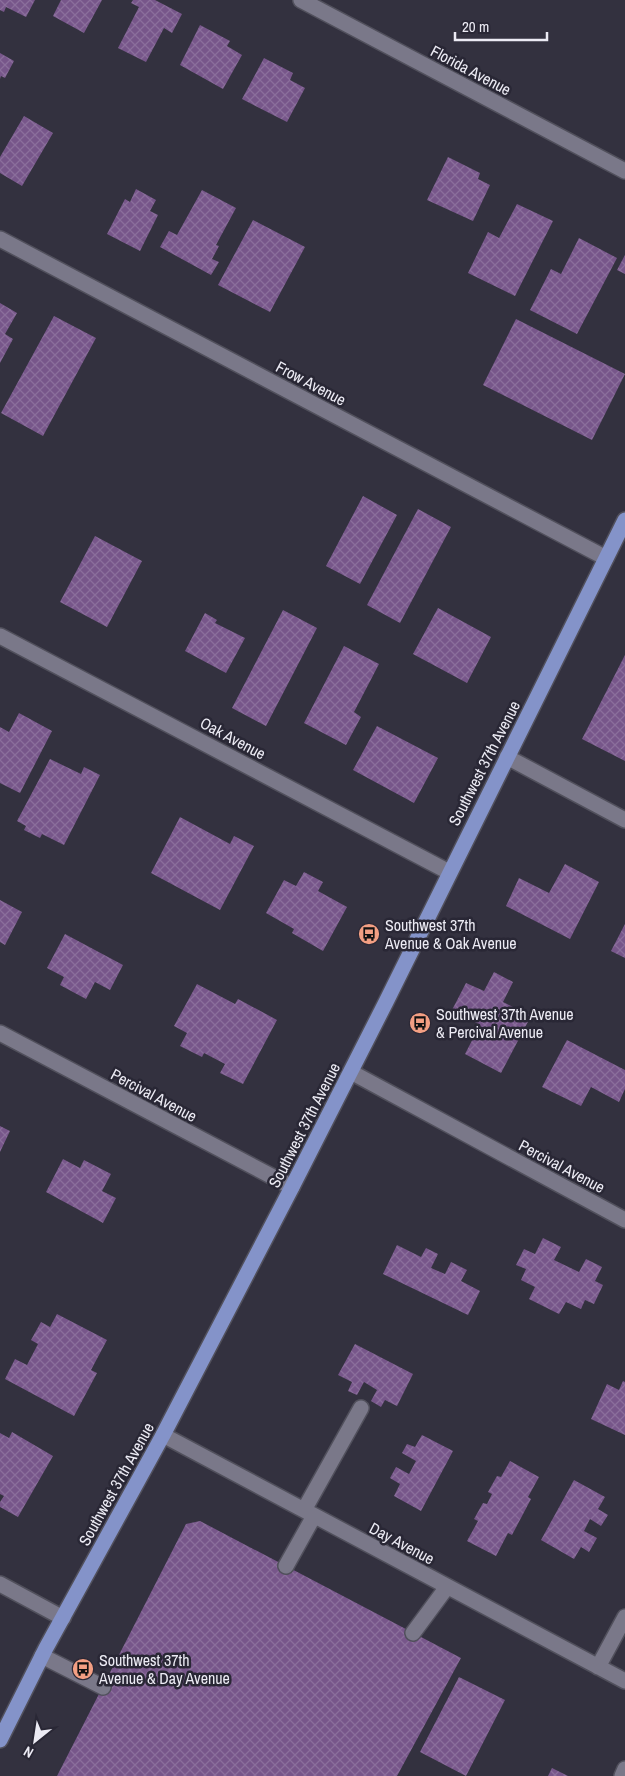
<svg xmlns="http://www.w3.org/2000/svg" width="625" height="1776" viewBox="0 0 625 1776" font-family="'Archivo Narrow',sans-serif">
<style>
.building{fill:url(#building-cross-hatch)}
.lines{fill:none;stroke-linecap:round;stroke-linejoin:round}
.minor-casing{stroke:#51505c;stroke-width:18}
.major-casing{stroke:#51505c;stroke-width:18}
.minor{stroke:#7a7889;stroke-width:15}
.major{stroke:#8493c9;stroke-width:15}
.labels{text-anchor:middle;stroke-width:5;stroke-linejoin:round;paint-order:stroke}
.street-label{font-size:16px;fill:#ecebf4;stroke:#292735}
.poi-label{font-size:16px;fill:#ecebf4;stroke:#292735;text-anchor:start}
</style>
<defs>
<pattern id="building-cross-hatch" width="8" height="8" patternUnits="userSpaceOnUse" patternTransform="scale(1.25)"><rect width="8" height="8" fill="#77568a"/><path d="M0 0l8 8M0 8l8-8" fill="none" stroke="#8a6e9b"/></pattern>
</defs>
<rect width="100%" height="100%" fill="#33313f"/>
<path class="building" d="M0,0H35L26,17L6,7L4,12L0,10Z
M61,0H102L84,33L53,16Z
M133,0H155L182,14L172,33L164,28L146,62L118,48L139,7L131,3Z
M200,25L230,41L227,46L242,55L223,89L180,65Z
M0,53L14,61L5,78L1,76L0,79Z
M264,58L293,73L290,80L305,88L287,122L242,99Z
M24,116L53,133L22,186L0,173V157Z
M448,157L480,173L478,179L490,185L473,221L427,200Z
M136,189L156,200L150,211L158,215L140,251L107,234L125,199L130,202Z
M202,190L236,208L216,245L219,246L212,259L219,262L211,275L160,247L169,231L177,235Z
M517,204L553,221L515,296L468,273L488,232L499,238Z
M253,220L305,247L270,312L218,285Z
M579,238L617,258L577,334L530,310L551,269L561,274Z
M625,255V274L617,270Z
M0,303L17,313L5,334L13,339L0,363Z
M54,316L96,338L43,436L1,413Z
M516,319L625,374L592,440L483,385Z
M363,496L397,515L360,584L326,566Z
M418,509L451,527L400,623L367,605Z
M95,536L142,561L107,627L60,602Z
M438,608L491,637L467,683L413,654Z
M283,610L317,628L266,726L232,708Z
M205,613L217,620L215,623L245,638L226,673L185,651Z
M344,646L379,664L354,712L361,717L346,745L304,723Z
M625,655V761L582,739Z
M19,713L52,731L20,793L0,783V727L9,732Z
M377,726L438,758L414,803L353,770Z
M50,759L81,774L84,767L100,775L64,845L42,834L40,838L24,830L26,826L17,821Z
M180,817L230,844L234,836L254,846L220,910L151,873Z
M565,864L599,882L570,939L506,906L519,878L549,893Z
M304,872L323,882L318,891L347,907L323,951L292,933L294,929L266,913L284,880L296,886Z
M0,900L22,912L5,945L0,942Z
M625,924V958L611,951Z
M65,934L123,965L110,990L95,982L86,999L60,985L64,977L47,968Z
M494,972L513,982L503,1002L531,1016L501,1073L465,1054L480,1025L452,1010L466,983L484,991Z
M197,984L235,1004L238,999L277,1020L243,1084L220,1073L225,1064L204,1053L202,1057L180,1046L187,1033L174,1026Z
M567,1040L625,1070V1089L619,1102L591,1087L581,1106L542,1087Z
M0,1126L10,1131L0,1152Z
M63,1159L80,1168L84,1160L111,1174L102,1191L116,1198L103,1223L46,1192Z
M543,1238L561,1247L554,1260L579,1272L586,1259L602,1267L595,1281L603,1285L594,1304L585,1300L581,1309L566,1302L559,1314L529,1299L535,1287L521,1280L526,1269L516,1265L524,1249L535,1254Z
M397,1245L421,1257L426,1248L438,1254L431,1268L445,1274L451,1262L467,1270L461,1281L480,1291L468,1315L383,1274Z
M57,1314L107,1340L91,1370L97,1373L74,1416L5,1379L15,1359L27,1365L38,1344L31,1340L41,1322L50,1327Z
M355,1344L413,1374L397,1406L385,1400L381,1407L371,1401L377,1390L364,1382L357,1395L348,1391L352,1382L338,1375Z
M623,1381L625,1382V1435L591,1419L607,1384L619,1390Z
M12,1432L53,1456L18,1517L0,1507V1502L4,1496L0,1494V1433L9,1438Z
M422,1435L453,1451L421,1511L394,1496L400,1484L390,1478L396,1467L409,1474L416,1461L402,1453L407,1444L415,1447Z
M510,1461L539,1477L528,1497L531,1499L512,1535L508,1533L496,1556L467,1541L478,1521L474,1519L483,1503L487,1504L492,1494L488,1492L497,1476L501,1477Z
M574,1480L605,1497L598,1509L608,1515L601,1526L590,1519L584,1531L597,1538L589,1552L581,1547L574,1559L541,1540Z
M200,1521L461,1658L397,1776H57L186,1524Z
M459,1677L505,1700L466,1776L420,1752Z
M552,1768L568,1776H548Z"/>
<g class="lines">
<g class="minor-casing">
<path id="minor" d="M301,0L625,171
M0,239L606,558
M0,636L449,872
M507,757L625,820
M0,1033L292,1187
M351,1072L625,1220
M163,1435L625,1681
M304,1510L361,1408
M286,1566L314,1516
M0,1584L63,1618
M413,1633L447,1587
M42,1656L103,1687
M598,1667L625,1617
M622,1776L625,1769"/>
</g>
<g class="major-casing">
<path id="major" d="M0,1740L46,1648L163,1435L292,1187L386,1002L625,520"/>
</g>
<use href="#minor" class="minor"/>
<use href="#major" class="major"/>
</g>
<defs>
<g id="bus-disc" transform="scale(1.125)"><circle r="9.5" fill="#f39f83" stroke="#292735"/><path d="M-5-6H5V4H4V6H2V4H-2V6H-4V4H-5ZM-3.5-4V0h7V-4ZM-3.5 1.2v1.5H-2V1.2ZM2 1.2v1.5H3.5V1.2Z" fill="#111"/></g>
</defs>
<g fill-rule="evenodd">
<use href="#bus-disc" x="369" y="934"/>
<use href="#bus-disc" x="420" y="1023"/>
<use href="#bus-disc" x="83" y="1669"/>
</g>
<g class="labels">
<g class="street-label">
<text transform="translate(471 70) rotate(28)" y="6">Florida Avenue</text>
<text transform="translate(311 383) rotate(28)" y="6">Frow Avenue</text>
<text transform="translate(233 738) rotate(28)" y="6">Oak Avenue</text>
<text transform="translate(484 763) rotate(-63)" y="6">Southwest 37th Avenue</text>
<text transform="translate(154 1095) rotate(28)" y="6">Percival Avenue</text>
<text transform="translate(304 1125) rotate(-63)" y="6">Southwest 37th Avenue</text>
<text transform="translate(562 1166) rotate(28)" y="6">Percival Avenue</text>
<text transform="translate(116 1484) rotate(-61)" y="6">Southwest 37th Avenue</text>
<text transform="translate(402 1543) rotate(28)" y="6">Day Avenue</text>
</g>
<g class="poi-label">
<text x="385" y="931">Southwest 37th<tspan x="385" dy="18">Avenue &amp; Oak Avenue</tspan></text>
<text x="436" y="1020">Southwest 37th Avenue<tspan x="436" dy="18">&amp; Percival Avenue</tspan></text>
<text x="99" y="1666">Southwest 37th<tspan x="99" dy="18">Avenue &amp; Day Avenue</tspan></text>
</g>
</g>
<g transform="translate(35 1741) rotate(210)" stroke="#292735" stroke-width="4" paint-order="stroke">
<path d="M0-4L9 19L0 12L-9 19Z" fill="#ecebf4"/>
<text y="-8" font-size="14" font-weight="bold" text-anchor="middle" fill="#ecebf4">N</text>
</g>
<path d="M455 32v8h92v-8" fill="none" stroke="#ecebf4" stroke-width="2.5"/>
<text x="462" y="32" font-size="15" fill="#ecebf4" stroke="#292735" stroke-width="4" paint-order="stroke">20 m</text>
</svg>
